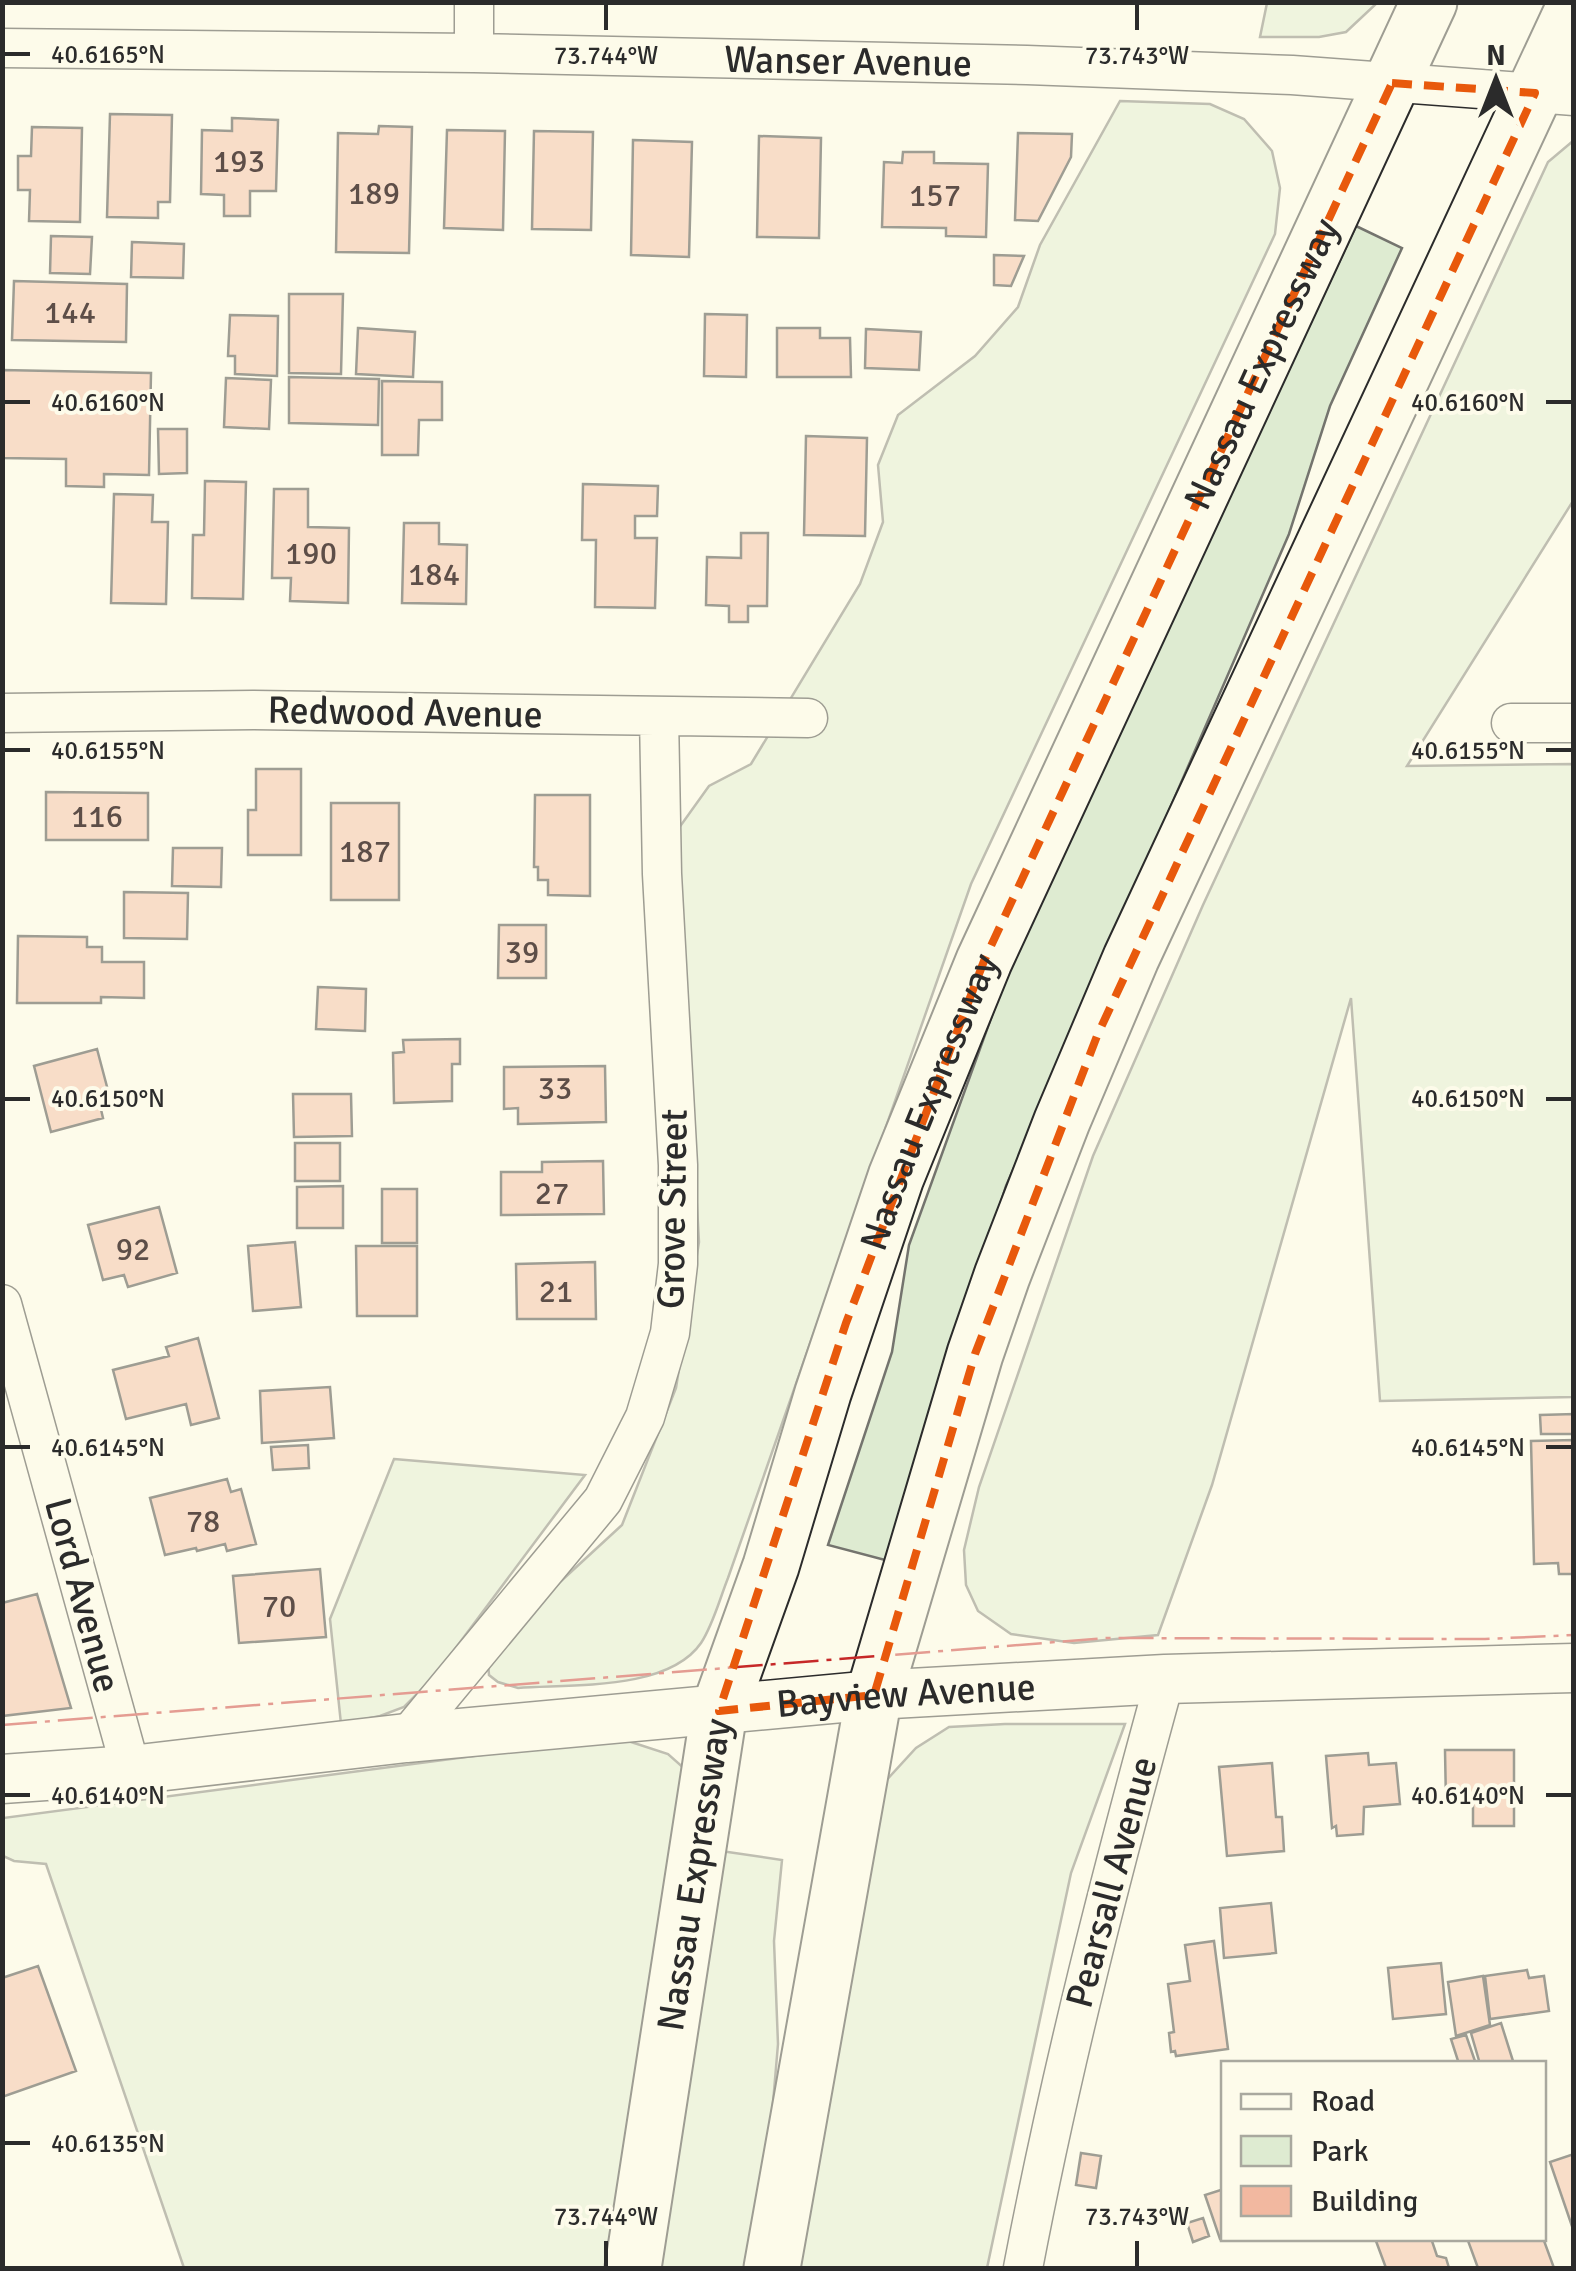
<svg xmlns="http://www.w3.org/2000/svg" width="1576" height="2271" viewBox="0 0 1576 2271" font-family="Signika,sans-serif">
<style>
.green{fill:#deebd1;stroke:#74746e;stroke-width:2.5}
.building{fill:#f2b8a0;stroke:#2b2b2b;stroke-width:2.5}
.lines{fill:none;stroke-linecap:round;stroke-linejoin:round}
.minor-casing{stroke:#2b2b2b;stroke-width:41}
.tertiary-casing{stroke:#2b2b2b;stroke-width:51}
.trunk-casing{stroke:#2b2b2b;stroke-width:59}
.minor{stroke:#fdfbea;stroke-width:38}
.tertiary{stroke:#fdfbea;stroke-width:48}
.trunk{stroke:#fdfbea;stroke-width:55}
.power{stroke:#c62828;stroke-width:2.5;stroke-dasharray:35 8 5 8;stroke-linecap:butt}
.marked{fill:none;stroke:#e8590c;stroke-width:8;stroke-dasharray:20 12;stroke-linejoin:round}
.ticks{fill:none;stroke:#2b2b2b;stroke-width:4}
.labels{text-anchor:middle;stroke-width:8;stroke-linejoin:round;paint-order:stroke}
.number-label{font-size:32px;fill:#5d4e48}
.street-label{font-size:38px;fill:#2b2b2b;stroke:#fdfbea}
.ticks-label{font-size:25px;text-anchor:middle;fill:#2b2b2b;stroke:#fdfbea;stroke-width:8;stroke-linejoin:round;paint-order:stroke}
</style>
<rect width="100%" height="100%" fill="#fdfbea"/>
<path class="green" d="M1267,3V2L1377,3L1346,32L1319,37H1260Z
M1120,101L1210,104L1244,119L1272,151L1280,188L1275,234L971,884L728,1578C720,1598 713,1625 701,1643C668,1691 571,1684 518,1688L498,1682L489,1675L488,1661L547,1594L622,1525L676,1388L699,1242L676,832L709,786L751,764L860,584L883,522L878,465L898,415L975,356L1018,307L1040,245Z
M1573,141V501L1407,766L1573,764V1397L1380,1401L1351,998L1212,1485L1158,1635L1074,1643L1011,1634L978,1611L966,1585L964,1550L979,1487L1093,1156L1203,905L1548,162Z
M1356,226L1402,248L1330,406L1289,534L1006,1186L885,1560L828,1545L892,1352L909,1245L1011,963Z
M394,1459L585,1475L434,1677L404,1707L380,1716L341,1724L330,1619Z
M1005,1724H1125L1071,1873L987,2268H781L882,1785L916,1748L949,1727Z
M628,1741L668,1754L686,1770L625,2268H184L46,1864L14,1861L3,1856V1818L549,1746Z
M721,1851L782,1860L774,1941L778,2044L759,2268H644Z"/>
<path class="building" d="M110,114L172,115L170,202H158V218L107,217Z
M232,118L278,120L276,191H250V216H224V195L201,194L202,130L232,131Z
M379,126L412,127L409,253L336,252L338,133L378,134Z
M32,127L82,128L80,222L29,221L30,190H18V156H31Z
M447,130L505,131L503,230L444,228Z
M534,131L593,132L591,230L532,229Z
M1018,133L1072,134L1071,157L1038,221L1015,220Z
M759,136L821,138L819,238L757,237Z
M633,140L692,142L689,257L631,255Z
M903,152H934V163L988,164L986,237L946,236V228L882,227L884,162L902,163Z
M51,236L92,237L90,274L50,273Z
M132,242L184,244L183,278L131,277Z
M994,255L1024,256L1011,286L994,285Z
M14,281L127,284L126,342L12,340Z
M289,294H343L341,374L289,373Z
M705,314L747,315L746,377L704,376Z
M230,315L278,316L277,376L235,374V356H228Z
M358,328L415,332L413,377L356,374Z
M777,328H820V338H850L851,377H777Z
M866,329L921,332L919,370L865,368Z
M2,370L151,373L149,475L104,474V487L66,486V459L2,458Z
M289,377L379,379L378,425L289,423Z
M226,378L271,380L269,429L224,427Z
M382,381L442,382V420H419L418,455H382Z
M158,429H187V473L159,474Z
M806,436L867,438L865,536L804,535Z
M205,481L246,482L243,599L192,598L193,535H204Z
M583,484L658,486L657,516H635V538H657L655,608L595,607L596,540H582Z
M274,489H308V527L349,528L348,603L290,601L291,578H272Z
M114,494L153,495L152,522H168L166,604L111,603Z
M404,523H439V544L467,545L466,604L402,603Z
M741,533H768L767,606H748V622H729V606L706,605L707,557L741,558Z
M256,769H301V855H248V810H256Z
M46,792L148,793V840H46Z
M535,795H590V896L548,895V880H538V867H534Z
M331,803H399V900H331Z
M173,848H222L221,887L172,886Z
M124,892L188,893L187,939L124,938Z
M499,925H546V978H498Z
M18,936L87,937V947H102V962H144V998L101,997V1003H17Z
M318,987L366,989L365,1031L316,1029Z
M460,1039V1064H452V1101L394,1103L393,1053L404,1052L403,1040Z
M97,1049L110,1098L99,1101L103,1118L51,1132L34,1066Z
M605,1066L606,1122L518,1124V1108L504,1109V1067Z
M293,1094H351L352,1136L294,1137Z
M295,1143H340V1181H295Z
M603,1161L604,1214L501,1215V1172H542V1162Z
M343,1186V1228H297V1187Z
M382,1189H417V1243H382Z
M159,1207L177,1273L128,1287L124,1275L103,1280L88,1225Z
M295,1242L301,1307L253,1311L248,1246Z
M356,1246H417V1316H357Z
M595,1262L596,1319H517L516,1264Z
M198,1338L219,1418L191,1425L186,1404L126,1419L113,1370L169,1356L166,1347Z
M330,1387L334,1438L262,1443L260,1391Z
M1574,1414V1434H1541L1540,1415Z
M1574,1440V1574H1559L1558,1563L1534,1564L1531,1441Z
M308,1445L309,1468L273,1470L271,1447Z
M227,1479L231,1492L241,1489L256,1544L227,1551L225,1544L197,1551L196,1548L165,1555L150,1498Z
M320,1569L326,1637L239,1643L233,1576Z
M37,1594L71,1708L2,1716V1603Z
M1445,1750H1514V1826H1473V1803H1446Z
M1368,1753L1369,1765L1396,1763L1400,1804L1364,1807L1363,1834L1337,1836L1336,1826L1332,1828L1326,1756Z
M1272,1763L1276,1817H1282L1284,1851L1227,1856L1219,1767Z
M1271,1903L1276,1953L1224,1958L1220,1908Z
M1214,1941L1228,2049L1176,2056L1175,2051L1171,2052L1169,2033L1174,2032L1168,1984L1190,1981L1185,1945Z
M1441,1963L1446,2014L1393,2019L1388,1968Z
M38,1966L76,2071L2,2097V1978Z
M1527,1970L1529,1978L1544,1976L1549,2011L1490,2019L1485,1976Z
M1483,1976L1490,2025L1456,2036L1448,1982Z
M1501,2023L1513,2061L1480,2064L1471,2033Z
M1466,2035L1476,2064H1459L1451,2039Z
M1081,2153L1101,2156L1096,2188L1076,2185Z
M1574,2154V2232L1550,2162Z
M1224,2189V2238L1220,2239L1205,2195Z
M1203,2218L1209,2236L1193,2242L1187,2223Z
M1382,2238H1431L1437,2256L1446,2258L1449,2268H1386L1376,2241Z
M1467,2238H1543L1554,2268H1478Z"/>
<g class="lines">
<g class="minor-casing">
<path id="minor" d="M2,48L474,53L1027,65L1292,75L1574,96
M474,53V2
M2,713L253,710L808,718
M1511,723H1574
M2,1304L131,1770
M406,1738L603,1500L645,1417L670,1333L678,1264V1165L662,874L659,716
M1023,2268C1061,2069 1111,1875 1165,1679"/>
</g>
<g class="tertiary-casing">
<g id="tertiary">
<path id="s1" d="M2,1779L131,1770L406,1738L874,1695L1165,1679L1574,1668"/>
</g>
</g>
<g class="trunk-casing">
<g id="trunk">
<path id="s2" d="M633,2268L719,1711L771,1566L823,1393L896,1177L984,961L1429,2"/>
<path d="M772,2268L874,1695L975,1354L1002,1276L1062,1121L1131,958L1574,8"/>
</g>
</g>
<use href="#minor" class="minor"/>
<use href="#tertiary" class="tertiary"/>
<use href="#trunk" class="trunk"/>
<path class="power" d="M2,1725L1107,1638L1485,1639L1574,1635"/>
</g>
<path d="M0 0H1576V2271H0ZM1392,83L1535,93L1097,1036L975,1354L874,1695L719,1711L846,1323L984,961Z" fill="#fdfbea" fill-opacity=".55" fill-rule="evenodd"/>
<path class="marked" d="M1392,83L1535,93L1097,1036L975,1354L874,1695L719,1711L846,1323L984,961Z"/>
<path class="ticks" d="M606,5V30M1137,5V30M5,54H30M5,402H30M1546,402H1571M5,750H30M1546,750H1571M5,1099H30M1546,1099H1571M5,1447H30M1546,1447H1571M5,1795H30M1546,1795H1571M5,2143H30M606,2241V2266M1137,2241V2266"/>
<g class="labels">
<g class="number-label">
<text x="239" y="172">193</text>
<text x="374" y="204">189</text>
<text x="935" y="206">157</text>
<text x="70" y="323">144</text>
<text x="311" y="564">190</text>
<text x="434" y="585">184</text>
<text x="97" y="827">116</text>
<text x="365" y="862">187</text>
<text x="522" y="963">39</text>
<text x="555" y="1099">33</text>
<text x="552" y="1204">27</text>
<text x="133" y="1260">92</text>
<text x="556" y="1302">21</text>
<text x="203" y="1532">78</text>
<text x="279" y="1617">70</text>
</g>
<g class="street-label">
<text transform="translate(848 61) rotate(1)" y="13">Wanser Avenue</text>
<text dy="13" stroke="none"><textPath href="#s2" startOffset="2018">Nassau Expressway</textPath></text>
<text transform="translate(405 712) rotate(1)" y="13">Redwood Avenue</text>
<text dy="13" stroke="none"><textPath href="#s2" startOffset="1208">Nassau Expressway</textPath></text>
<text transform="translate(672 1209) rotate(-89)" y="13">Grove Street</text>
<text transform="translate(83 1595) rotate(75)" y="13">Lord Avenue</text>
<text dy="13" stroke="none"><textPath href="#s1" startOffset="908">Bayview Avenue</textPath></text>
<text dy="13" stroke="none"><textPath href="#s2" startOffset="398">Nassau Expressway</textPath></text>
<text transform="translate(1111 1882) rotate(-75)" y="13">Pearsall Avenue</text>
</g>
</g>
<g class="ticks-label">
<text x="108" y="63">40.6165°N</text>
<text x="606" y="64">73.744°W</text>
<text x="1137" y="64">73.743°W</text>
<text x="108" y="411">40.6160°N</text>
<text x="1468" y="411">40.6160°N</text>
<text x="108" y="759">40.6155°N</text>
<text x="1468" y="759">40.6155°N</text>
<text x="108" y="1107">40.6150°N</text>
<text x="1468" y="1107">40.6150°N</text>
<text x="108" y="1456">40.6145°N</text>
<text x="1468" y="1456">40.6145°N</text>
<text x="108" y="1804">40.6140°N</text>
<text x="1468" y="1804">40.6140°N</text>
<text x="108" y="2152">40.6135°N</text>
<text x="606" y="2225">73.744°W</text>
<text x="1137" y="2225">73.743°W</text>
</g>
<rect width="1576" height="2271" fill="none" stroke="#2b2b2b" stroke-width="10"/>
<rect x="1221" y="2061" width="325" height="180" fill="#fdfbea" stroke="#a9a89e" stroke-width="2.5"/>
<rect x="1241" y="2094" width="50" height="15" fill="#fdfbea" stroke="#a9a89e" stroke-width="2.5"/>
<text x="1311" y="2111" font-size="30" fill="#2b2b2b">Road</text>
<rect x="1241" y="2136" width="50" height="30" fill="#deebd1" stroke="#a9a89e" stroke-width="2.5"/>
<text x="1311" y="2161" font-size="30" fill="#2b2b2b">Park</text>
<rect x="1241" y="2186" width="50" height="30" fill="#f2b8a0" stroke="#a9a89e" stroke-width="2.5"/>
<text x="1311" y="2211" font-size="30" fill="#2b2b2b">Building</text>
<g transform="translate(1496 80)" stroke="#fdfbea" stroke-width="8" paint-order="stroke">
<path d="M0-8L18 38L0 25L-18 38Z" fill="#2b2b2b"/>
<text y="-15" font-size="28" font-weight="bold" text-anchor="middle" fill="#2b2b2b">N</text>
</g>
</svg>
